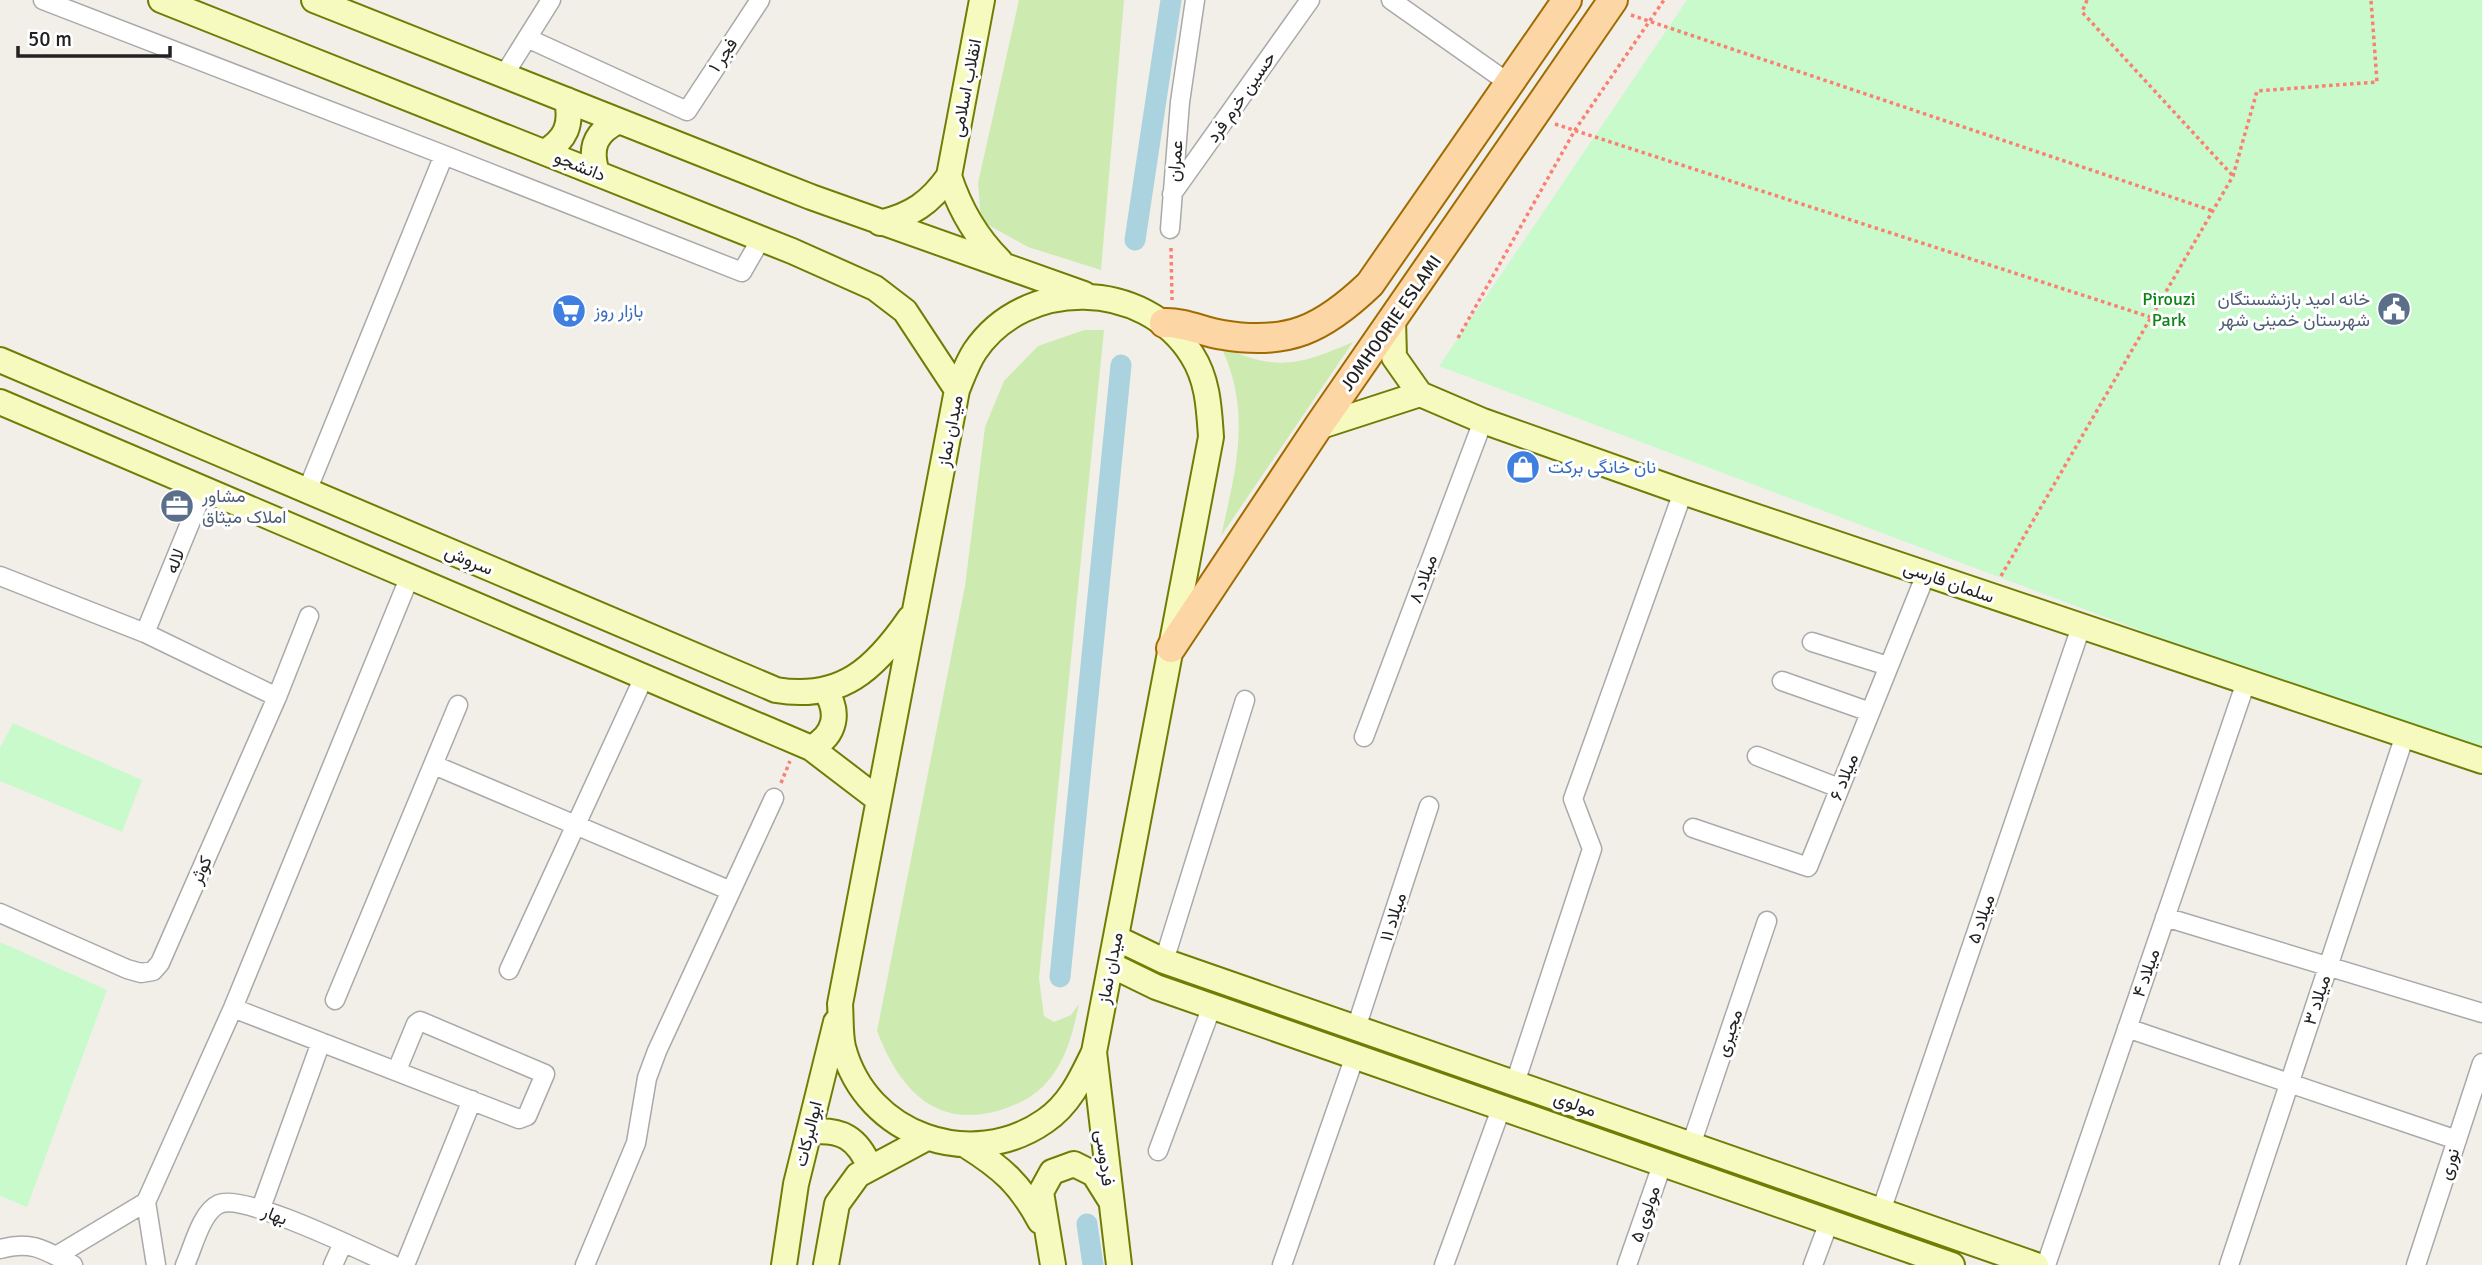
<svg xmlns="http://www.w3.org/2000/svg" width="2482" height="1265" viewBox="0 0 2482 1265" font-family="Signika,Vazirmatn,sans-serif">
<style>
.grass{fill:#cdebb0}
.park{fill:#c8facc}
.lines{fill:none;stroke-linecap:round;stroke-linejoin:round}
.canal{stroke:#aad3df;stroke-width:21}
.street-casing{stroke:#a9a9a9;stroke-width:21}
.secondary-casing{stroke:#707d05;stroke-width:28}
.primary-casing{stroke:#a06b00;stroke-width:32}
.path{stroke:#fa8072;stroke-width:3.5;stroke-dasharray:3.5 3.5;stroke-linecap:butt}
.street{stroke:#fff;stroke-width:18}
.secondary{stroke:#f7fabf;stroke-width:24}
.primary{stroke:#fcd6a4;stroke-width:28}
.labels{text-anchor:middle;stroke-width:6;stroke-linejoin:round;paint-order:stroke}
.street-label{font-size:18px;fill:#222;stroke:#fff}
.park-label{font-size:18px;fill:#0c8416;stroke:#fff}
.service-label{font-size:18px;fill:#4e5e75;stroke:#fff;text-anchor:end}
.shop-label{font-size:18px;fill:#366cbe;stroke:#fff;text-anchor:start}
</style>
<rect width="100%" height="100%" fill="#f2efe9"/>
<path class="grass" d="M1019,0H1124L1101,270L1028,247L981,221L978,183Z
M1084,330H1104L1039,978L1044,1016L1054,1022L1071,1015L1079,1004C1074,1027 1069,1050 1056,1070C1042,1092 1025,1102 1001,1110C934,1130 899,1088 877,1031L965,586L985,427L1004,381L1038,346Z
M1353,342L1221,536C1236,470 1252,411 1221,347C1278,371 1297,366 1353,342Z"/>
<path class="park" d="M1687,0H2482V759L1439,366Z
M13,723L142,780L122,832L0,781V748Z
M0,942L107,990L27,1207L0,1196Z"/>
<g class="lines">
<path class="canal" d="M1135,240L1171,0
M1060,977L1121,365
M1087,1224L1093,1265"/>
<g class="street-casing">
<path id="street" d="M43,0L444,155L307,491
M1391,0L1510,84
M527,38L687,111L760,0
M504,75L551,0
M444,155L742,272L761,239
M1172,194L1310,0
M1170,229L1180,102L1195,0
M0,576L145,633L277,697
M145,633L204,489
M1812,642L1888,666
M1782,681L1870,712
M1364,737L1483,421
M1757,756L1839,788
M434,765L731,891
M1693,828L1808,867L1926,574
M0,913L127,969L141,973L153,971L160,963L277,697L309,616
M2165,917L2482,1013
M1164,961L1245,700
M509,970L644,677
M335,1000L458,705
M233,1008L519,1119L527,1116L545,1074L420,1021L416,1024L397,1070
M1356,1028L1429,806
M2127,1028L2457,1140
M1515,1083L1592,849L1573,799L1683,492
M1691,1145L1767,921
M1158,1151L1212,1006
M261,1208L321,1042
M1881,1211L2081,627
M0,1249C32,1240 45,1250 73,1265
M56,1256L146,1202
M156,1265L146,1202L233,1008L410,576
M185,1265C193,1248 201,1212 219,1204C245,1193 363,1252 393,1265
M333,1265L343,1243
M405,1265L472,1100
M585,1265L636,1143L647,1078L657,1051L774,798
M1282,1265L1355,1056
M1444,1265L1502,1106
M1627,1265L1663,1162
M1813,1265L1829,1222
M2046,1265L2246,682
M2229,1265L2405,735
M2416,1265L2482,1063"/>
</g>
<g class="secondary-casing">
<path id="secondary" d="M161,0L792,251L875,288L905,311L957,390
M314,0L811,197L1084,294
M545,152C566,139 572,125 567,100
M597,173C589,148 595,132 619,121
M949,176C960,210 976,237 1000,261
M880,223C912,215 930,203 949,176L982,0
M1393,320L1394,357L1420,394
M0,360L776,690C841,701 875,669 910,618
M1420,394L1483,421L1683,492L2482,761
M0,402L811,748L879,800
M1318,427L1420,394
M811,748C836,735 840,712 825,690
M1116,938L1164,961L2036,1265
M1111,965L1156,987L1952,1265
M1094,1052C1082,1077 1070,1104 1045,1121C972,1172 866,1136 843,1047C840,1034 841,1018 840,1004L957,390C962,378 967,363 975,351C1025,277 1144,279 1192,355C1208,380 1209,408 1211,437L1094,1052L1119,1265
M809,1132C841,1128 858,1138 870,1168
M967,1146C1002,1168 1020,1184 1040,1221
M784,1265L796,1184L836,1022
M826,1265L837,1204L858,1175L925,1139
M1053,1265L1041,1192L1052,1172L1074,1164L1094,1174L1109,1198"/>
</g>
<g class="primary-casing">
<path id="primary" d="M1164,323C1184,322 1203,332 1223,335C1288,346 1323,329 1370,284L1567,0
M1171,648L1318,427L1613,0"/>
</g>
<path class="path" d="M2087,0L2082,12L2233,176
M1631,15L2213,211
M1555,124L2150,317
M1171,248L1172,300
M1458,338L1575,130L1664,0
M2001,576L2233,176L2257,91L2377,82L2371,0
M781,783L790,761"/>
<use href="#street" class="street"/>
<use href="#secondary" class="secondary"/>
<use href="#primary" class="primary"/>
</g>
<defs>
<g id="civic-disc" transform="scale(1.75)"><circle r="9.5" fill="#5c6f8a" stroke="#fff"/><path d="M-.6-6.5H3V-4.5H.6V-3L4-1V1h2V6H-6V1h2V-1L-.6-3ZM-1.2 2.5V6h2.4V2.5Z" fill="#fff"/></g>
<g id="supermarket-disc" transform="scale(1.75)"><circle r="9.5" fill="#3f7fe0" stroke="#fff"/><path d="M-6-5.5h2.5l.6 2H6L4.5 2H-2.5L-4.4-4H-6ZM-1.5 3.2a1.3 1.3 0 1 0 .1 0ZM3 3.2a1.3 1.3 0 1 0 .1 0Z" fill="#fff"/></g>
<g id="shop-disc" transform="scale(1.75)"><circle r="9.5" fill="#3f7fe0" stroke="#fff"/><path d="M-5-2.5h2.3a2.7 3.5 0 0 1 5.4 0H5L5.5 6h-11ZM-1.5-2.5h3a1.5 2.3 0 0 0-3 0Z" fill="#fff"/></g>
<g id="office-disc" transform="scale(1.75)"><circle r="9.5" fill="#5c6f8a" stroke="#fff"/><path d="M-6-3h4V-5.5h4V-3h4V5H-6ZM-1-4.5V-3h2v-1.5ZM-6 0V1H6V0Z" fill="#fff"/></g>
</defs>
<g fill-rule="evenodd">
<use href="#civic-disc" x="2394" y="309"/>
<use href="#supermarket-disc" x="569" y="311"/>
<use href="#shop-disc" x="1523" y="467"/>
<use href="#office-disc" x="177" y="506"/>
</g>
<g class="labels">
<g class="street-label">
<text transform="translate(723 55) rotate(-56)" y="6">فجر ۱</text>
<text transform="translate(966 88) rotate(-79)" y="6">انقلاب اسلامی</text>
<text transform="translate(1241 97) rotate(-55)" y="6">حسین خرم فرد</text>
<text transform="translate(1175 161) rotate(-85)" y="6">عمران</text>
<text transform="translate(580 166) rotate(22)" y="6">دانشجو</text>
<text transform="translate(1391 323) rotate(-55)" y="6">JOMHOORIE ESLAMI</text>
<text transform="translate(950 431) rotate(-79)" y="6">میدان نماز</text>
<text transform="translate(469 560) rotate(23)" y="6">سروش</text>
<text transform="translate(175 561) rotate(-68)" y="6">لاله</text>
<text transform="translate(1423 579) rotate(-70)" y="6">میلاد ۸</text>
<text transform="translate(1949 582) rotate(19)" y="6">سلمان فارسی</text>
<text transform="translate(1844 777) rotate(-68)" y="6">میلاد ۶</text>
<text transform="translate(201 870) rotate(-66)" y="6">کوثر</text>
<text transform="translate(1393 917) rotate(-72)" y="6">میلاد ۱۱</text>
<text transform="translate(1981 919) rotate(-71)" y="6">میلاد ۵</text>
<text transform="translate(1110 968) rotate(-79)" y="6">میدان نماز</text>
<text transform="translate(2146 973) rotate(-71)" y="6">میلاد ۴</text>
<text transform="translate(2317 1000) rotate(-72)" y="6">میلاد ۳</text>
<text transform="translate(1729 1033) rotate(-71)" y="6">مجیری</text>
<text transform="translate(1575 1104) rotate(19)" y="6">مولوی</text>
<text transform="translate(808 1134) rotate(-76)" y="6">ابوالبرکات</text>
<text transform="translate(1105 1158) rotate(83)" y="6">فردوسی</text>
<text transform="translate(2449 1164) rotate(-72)" y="6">نوری</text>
<text transform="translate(1645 1214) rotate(-71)" y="6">مولوی ۵</text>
<text transform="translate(275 1215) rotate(22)" y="6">بهار</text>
</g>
<g class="park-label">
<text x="2169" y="305">Pirouzi<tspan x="2169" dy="21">Park</tspan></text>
</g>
<g class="service-label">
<text x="2370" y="305">خانه امید بازنشستگان<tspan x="2370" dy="21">شهرستان خمینی شهر</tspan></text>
<text x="202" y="502" text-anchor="start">مشاور<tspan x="202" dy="21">املاک میثاق</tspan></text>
</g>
<g class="shop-label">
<text x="594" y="317">بازار روز</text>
<text x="1548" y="473">نان خانگی برکت</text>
</g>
</g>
<path d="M18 46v10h152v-10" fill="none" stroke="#222222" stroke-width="3.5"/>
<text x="28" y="46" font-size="21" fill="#222222" stroke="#ffffff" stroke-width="5" paint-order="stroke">50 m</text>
</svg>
